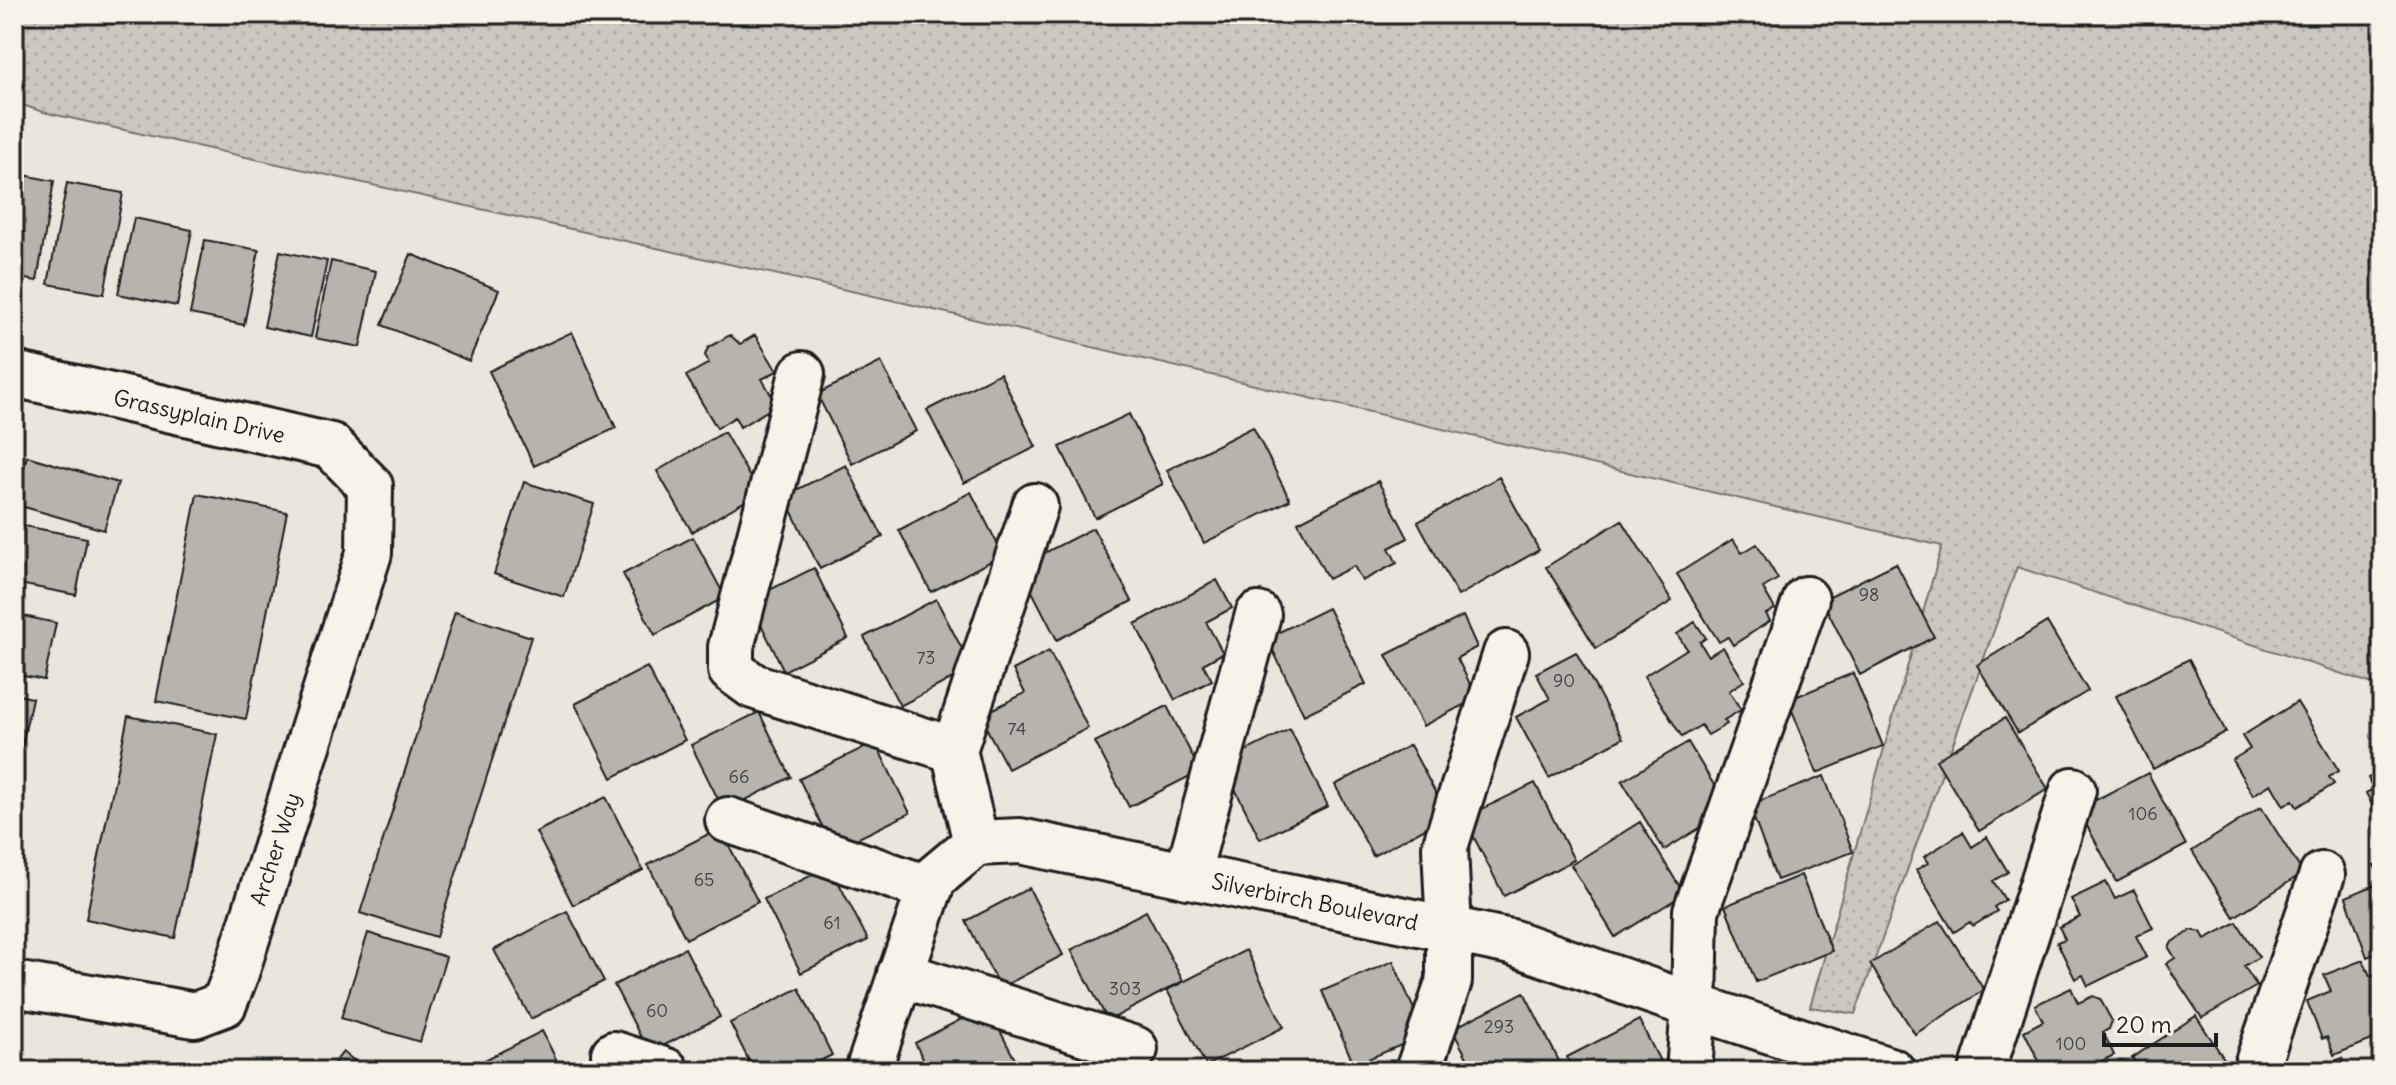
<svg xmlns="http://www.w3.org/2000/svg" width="2396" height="1085" viewBox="0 0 2396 1085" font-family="Delius,sans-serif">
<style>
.grass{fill:url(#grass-dots);stroke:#74726e;stroke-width:2}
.building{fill:#b6b4ac;stroke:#1c1c1c;stroke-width:2}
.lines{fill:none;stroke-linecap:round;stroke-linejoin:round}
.minor-casing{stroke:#1c1c1c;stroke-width:50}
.minor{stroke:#f7f3e8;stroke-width:44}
.labels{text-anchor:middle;stroke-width:6;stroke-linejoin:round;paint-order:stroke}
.number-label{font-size:18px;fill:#424240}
.street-label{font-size:22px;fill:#1c1c1c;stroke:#f7f3e8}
</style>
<defs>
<pattern id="grass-dots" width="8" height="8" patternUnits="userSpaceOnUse" patternTransform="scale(2)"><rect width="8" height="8" fill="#ccc8c0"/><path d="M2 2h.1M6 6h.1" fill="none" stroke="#afaba4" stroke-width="1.8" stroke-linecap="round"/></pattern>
</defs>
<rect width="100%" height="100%" fill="#eae6dc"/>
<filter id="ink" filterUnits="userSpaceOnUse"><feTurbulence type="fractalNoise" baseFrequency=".0125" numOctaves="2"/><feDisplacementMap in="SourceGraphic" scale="16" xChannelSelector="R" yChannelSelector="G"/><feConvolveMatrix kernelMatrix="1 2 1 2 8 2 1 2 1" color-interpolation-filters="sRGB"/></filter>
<g filter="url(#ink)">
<path class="grass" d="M14,14H2382V687L2017,567L1855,1014L1810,1007L1942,546L896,301L43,112L14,102Z"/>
<path class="building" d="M14,173L54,181L37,281L14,277Z
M67,183L123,193L104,294L48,284Z
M134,218L192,230L177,306L118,294Z
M205,240L259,250L244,325L190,314Z
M280,251L327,261L311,337L264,327Z
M411,254L499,290L469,361L382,325Z
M331,261L376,271L360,347L315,338Z
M572,332L616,428L534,466L489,371Z
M730,335L740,344L755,335L777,371L762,379L777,405L740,427L735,417L717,428L686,376L709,363L705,355L708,348Z
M881,362L916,431L852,464L817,394Z
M1000,373L1036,447L964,483L927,410Z
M1129,414L1163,484L1095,518L1060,447Z
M1253,427L1290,500L1204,543L1167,470Z
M724,432L759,493L692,532L657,471Z
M27,456L118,483L104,530L14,504Z
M846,465L883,537L820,569L784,496Z
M1499,477L1539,550L1458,596L1418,522Z
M1378,481L1408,538L1389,548L1397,563L1362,581L1354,566L1328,579L1298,522Z
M524,482L594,504L564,597L494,574Z
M971,492L1003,555L931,592L899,530Z
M197,494L287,512L246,719L156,701Z
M1622,520L1672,601L1596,648L1546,567Z
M14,524L87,538L76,595L14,583Z
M1093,528L1132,601L1057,640L1019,566Z
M693,537L725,597L655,635L623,574Z
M1733,539L1742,553L1757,544L1778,579L1763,588L1775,609L1766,614L1770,621L1733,645L1728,637L1719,642L1677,574Z
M1896,563L1934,637L1860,675L1822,600Z
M814,568L848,638L784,671L749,600Z
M1217,580L1232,608L1206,622L1223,653L1203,664L1212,680L1175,700L1135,624Z
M936,599L972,668L900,706L864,637Z
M1328,608L1366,684L1304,715L1267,638Z
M455,612L531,637L436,937L360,913Z
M14,614L56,623L44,680L14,674Z
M1463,616L1477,647L1457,658L1477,698L1423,726L1386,655Z
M1695,622L1706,638L1700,642L1708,656L1723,647L1744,681L1729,691L1741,710L1724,720L1727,724L1708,735L1701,725L1682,737L1644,676L1687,649L1677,634Z
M2047,622L2088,691L2018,733L1977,665Z
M1049,651L1088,728L1008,769L980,716L1025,693L1013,670Z
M1576,652L1623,738L1549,778L1516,717L1550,699L1536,673Z
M2189,659L2226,732L2153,769L2116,696Z
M647,667L685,740L612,778L575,704Z
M1853,673L1883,746L1817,773L1788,700Z
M14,694L32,698L20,755L14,753Z
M2297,702L2339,771L2329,777L2334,784L2297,807L2293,800L2284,806L2271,784L2253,795L2232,760L2250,749L2242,736Z
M1167,706L1200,771L1129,807L1095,742Z
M759,712L791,777L724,811L691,745Z
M128,716L217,734L175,938L86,919Z
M2005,718L2048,789L1979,831L1936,760Z
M1290,729L1328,806L1260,839L1222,763Z
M875,742L910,813L834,850L799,779Z
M1688,742L1729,810L1664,850L1622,781Z
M1410,745L1448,816L1373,856L1335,785Z
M2382,771V824L2366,793L2373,789L2368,778Z
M2148,773L2186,845L2117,882L2078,809Z
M1824,776L1853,852L1777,880L1749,805Z
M1535,783L1574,860L1504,896L1464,818Z
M606,797L643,870L573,905L536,832Z
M2261,807L2303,873L2234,917L2192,851Z
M1640,822L1684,894L1615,937L1571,865Z
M720,828L758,902L686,939L648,865Z
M1963,832L1972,847L1987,837L2008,872L1993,881L2005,900L1994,907L1997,911L1973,926L1970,922L1954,932L1916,870L1928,863L1924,857Z
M2382,862V951L2367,957L2346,897L2382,882L2374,865Z
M830,866L868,940L801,973L764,899Z
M1801,875L1832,951L1756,982L1725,906Z
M2106,882L2115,899L2134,890L2153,928L2136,936L2147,957L2088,986L2083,975L2075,979L2057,942L2065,939L2059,927L2080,917L2071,899Z
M1029,888L1063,955L1000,988L966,921Z
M567,911L604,981L531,1019L494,950Z
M1146,911L1183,981L1108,1021L1071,950Z
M1940,921L1984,990L1915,1034L1870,964Z
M2237,922L2259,957L2244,966L2257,986L2202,1018L2166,964L2175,958L2169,948L2172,942L2192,930L2201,932L2205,939Z
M368,933L446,957L420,1042L341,1018Z
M685,948L720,1017L649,1053L614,985Z
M1246,950L1284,1027L1206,1066L1167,990Z
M2363,960L2370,976L2382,971V1036L2334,1055L2327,1037L2322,1039L2307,1001L2331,991L2324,975Z
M1393,961L1425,1035L1354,1065L1322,991Z
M799,988L832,1055L800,1071H754L730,1023Z
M2071,988L2078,1003L2093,996L2100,999L2112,1021L2109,1029L2103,1032L2114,1055L2082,1071H2044L2024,1031L2043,1021L2035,1005Z
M1524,992L1562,1067L1553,1071H1474L1452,1029Z
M987,1006L1021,1071H929L915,1043Z
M2196,1016L2232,1071H2141L2132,1058Z
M1639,1020L1665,1071H1574L1567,1057Z
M542,1031L562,1071H463Z
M1099,1048L1110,1071H1052Z
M343,1052L368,1071H328Z
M2342,1058L2347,1071H2312Z"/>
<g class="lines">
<g class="minor-casing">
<g id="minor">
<path id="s1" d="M14,374L331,446L370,486L369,553L235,976L224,1004L195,1015L14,984"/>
<path d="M802,374L731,647V670L753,686L954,750"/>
<path d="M728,820L930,889"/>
<path d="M976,843L954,750L1035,506"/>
<path d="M1187,876L1258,615"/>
<path d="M900,974L1135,1049"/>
<path d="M614,1054L666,1071"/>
<path id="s2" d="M868,1071L933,879L976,843L1020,841L1511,942L1694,1006L1892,1071"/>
<path d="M1418,1071L1449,981V930L1445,847L1506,653"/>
<path d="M1689,1071L1694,1006L1696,911L1806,599"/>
<path d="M1982,1071L2073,790"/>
<path d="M2255,1071L2322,875"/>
</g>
</g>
<use href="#minor" class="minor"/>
</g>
</g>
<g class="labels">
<g class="number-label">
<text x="1869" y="601">98</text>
<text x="926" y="664">73</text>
<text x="1564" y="687">90</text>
<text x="1017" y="735">74</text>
<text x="739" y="783">66</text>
<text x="2143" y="820">106</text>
<text x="704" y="886">65</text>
<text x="832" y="929">61</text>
<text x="1125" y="995">303</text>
<text x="657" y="1017">60</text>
<text x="1499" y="1033">293</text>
<text x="2071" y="1050">100</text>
</g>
<g class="street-label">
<text dy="8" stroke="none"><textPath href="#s1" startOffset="190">Grassyplain Drive</textPath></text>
<text transform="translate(275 849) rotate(-72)" y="8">Archer Way</text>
<text dy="8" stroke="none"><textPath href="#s2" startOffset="604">Silverbirch Boulevard</textPath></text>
</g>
</g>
<rect width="2396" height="1085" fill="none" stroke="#f7f3e8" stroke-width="48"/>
<rect x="24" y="24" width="2348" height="1037" fill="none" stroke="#1c1c1c" stroke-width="3" filter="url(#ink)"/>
<path d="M2104 1033v12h112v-12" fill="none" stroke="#1c1c1c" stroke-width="4"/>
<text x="2116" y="1033" font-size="24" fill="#1c1c1c" stroke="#f7f3e8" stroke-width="6" paint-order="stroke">20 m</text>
</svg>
